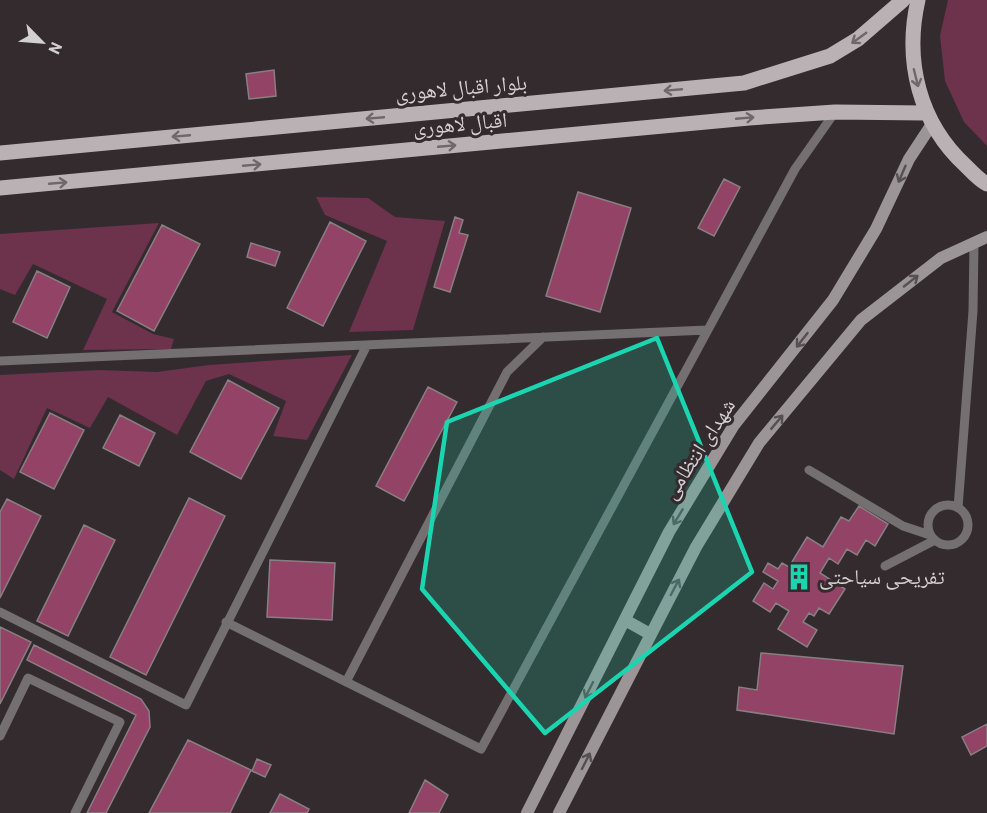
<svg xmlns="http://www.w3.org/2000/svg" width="987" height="813" viewBox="0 0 987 813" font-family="Barlow,'Noto Naskh Arabic',sans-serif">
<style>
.green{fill:#6d324c}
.building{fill:#924366;stroke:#887f82;stroke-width:1.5}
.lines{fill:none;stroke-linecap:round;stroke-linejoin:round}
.lane{stroke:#746f71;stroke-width:9}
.secondary{stroke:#9b9597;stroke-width:12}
.primary{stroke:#bab1b4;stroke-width:15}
.oneway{stroke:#70676a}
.oneway2{stroke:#575053}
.marked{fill:#1bd5b1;fill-opacity:0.2;stroke:#1bd5b1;stroke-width:4.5;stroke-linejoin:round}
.labels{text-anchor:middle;stroke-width:6;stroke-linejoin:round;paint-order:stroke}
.street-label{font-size:21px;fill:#d4cfd1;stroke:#332b2e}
.poi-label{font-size:21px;fill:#d4cfd1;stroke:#332b2e;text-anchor:start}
</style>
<rect width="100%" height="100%" fill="#332b2e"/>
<path class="green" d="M948,0H987V146L964,122L945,81L940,36Z
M316,197L368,198L395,217L445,221L413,330L349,332L387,241L325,215Z
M159,223L112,312L153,334L174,339L171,349L83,350L107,299L33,264L15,295L0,289V234Z
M352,355L307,440L273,436L286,401L229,374L206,381L177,435L108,397L90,428L47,408L14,479L0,470V375L99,370L157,372L209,365Z"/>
<path class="building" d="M274,70L276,96L249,99L246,74Z
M724,179L740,187L714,236L698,228Z
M578,192L631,208L600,312L546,296Z
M455,217L463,220L459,233L468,235L450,292L434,287Z
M330,222L366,241L323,326L287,308Z
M162,225L200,244L154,331L117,311Z
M251,243L280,252L275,266L247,257Z
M37,271L70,287L47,338L13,322Z
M228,380L279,408L241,479L190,452Z
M428,387L457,402L404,501L376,486Z
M50,413L84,430L54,489L20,472Z
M120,415L155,433L139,466L103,448Z
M189,498L225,516L146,675L110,657Z
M7,499L41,516L0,598V512Z
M859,506L888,524L875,546L866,540L857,555L847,549L838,564L829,558L820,573L845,589L829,614L819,608L814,616L809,613L803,622L817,630L807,647L778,629L789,611L776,603L770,612L753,601L764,583L773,589L778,581L763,572L768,563L778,569L782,563L789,567L807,537L823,547L841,517L849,521Z
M84,525L115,540L68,636L37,621Z
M270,560L335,563L332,620L267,617Z
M0,627L31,642L0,704Z
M34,645L141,699L149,711L150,727L106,813H87L136,715L27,660Z
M761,653L903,666L894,734L737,710L739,687L757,690Z
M987,724V746L971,755L962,737Z
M188,740L251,770L230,813H149Z
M257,759L271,765L265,777L252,771Z
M425,780L448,795L439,813H409Z
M280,794L309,809L307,813H270Z"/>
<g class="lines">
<path class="lane" d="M0,361L707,330
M809,470L903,526L930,535
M928 525a20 20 0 1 1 40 0a20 20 0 1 1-40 0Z
M958,508L973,311L974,242
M885,566L935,540
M0,612L186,705L367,345
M226,622L481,749L795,169L835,112
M346,682L507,372L543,337
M0,736L28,678L120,722L75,813"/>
<path class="secondary" d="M625,620L650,634
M527,813L669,532L734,425L833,300L876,229L909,159L932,124
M559,813L696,547L759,443L861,320L941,258L987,237"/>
<path class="primary" d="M918,0C904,61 919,123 966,166C972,172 979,180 987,184
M0,153L744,83L830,56L858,39L903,0
M0,188L749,118L835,112L925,113"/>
</g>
<defs><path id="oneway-shaft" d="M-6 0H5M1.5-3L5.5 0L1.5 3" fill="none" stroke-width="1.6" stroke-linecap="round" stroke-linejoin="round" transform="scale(1.5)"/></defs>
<g class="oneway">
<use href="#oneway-shaft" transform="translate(859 38) rotate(144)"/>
<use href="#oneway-shaft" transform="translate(916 78) rotate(76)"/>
<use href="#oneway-shaft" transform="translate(673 90) rotate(175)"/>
<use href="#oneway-shaft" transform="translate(375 118) rotate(175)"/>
<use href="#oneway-shaft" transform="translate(745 118) rotate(-5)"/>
<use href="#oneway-shaft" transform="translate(181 136) rotate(175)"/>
<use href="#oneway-shaft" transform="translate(447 146) rotate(-5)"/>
<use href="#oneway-shaft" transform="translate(252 165) rotate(-5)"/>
<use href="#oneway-shaft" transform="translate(58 183) rotate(-5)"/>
</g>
<g class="oneway2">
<use href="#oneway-shaft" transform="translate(902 174) rotate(113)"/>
<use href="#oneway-shaft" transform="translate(911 281) rotate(-38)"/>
<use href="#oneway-shaft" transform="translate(802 340) rotate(128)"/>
<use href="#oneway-shaft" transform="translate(777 422) rotate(-50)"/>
<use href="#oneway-shaft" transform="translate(678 517) rotate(121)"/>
<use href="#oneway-shaft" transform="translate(675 587) rotate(-62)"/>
<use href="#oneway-shaft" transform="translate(589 690) rotate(117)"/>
<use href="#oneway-shaft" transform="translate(586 761) rotate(-63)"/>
</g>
<path class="marked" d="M657,338L752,572L545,733L422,589L447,422Z"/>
<defs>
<g id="building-bare" transform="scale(2.07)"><path d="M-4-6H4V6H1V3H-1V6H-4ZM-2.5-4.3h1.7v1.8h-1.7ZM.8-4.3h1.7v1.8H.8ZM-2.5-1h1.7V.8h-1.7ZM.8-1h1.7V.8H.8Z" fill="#1bd5b1" stroke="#332b2e" stroke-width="2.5" paint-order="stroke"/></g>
</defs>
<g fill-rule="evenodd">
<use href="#building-bare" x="799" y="577"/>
</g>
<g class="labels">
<g class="street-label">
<text transform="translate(461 88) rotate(-5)" y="7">بلوار اقبال لاهوری</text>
<text transform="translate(460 124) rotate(-5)" y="7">اقبال لاهوری</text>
<text transform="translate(699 449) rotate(-57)" y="7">شهدای انتظامی</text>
</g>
<g class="poi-label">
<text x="819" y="584">تفریحی سیاحتی</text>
</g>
</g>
<g transform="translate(42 42) rotate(115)" stroke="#332b2e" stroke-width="4.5" paint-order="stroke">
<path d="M0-4.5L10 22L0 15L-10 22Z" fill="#d4cfd1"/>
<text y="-9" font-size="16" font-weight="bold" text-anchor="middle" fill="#d4cfd1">N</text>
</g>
</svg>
